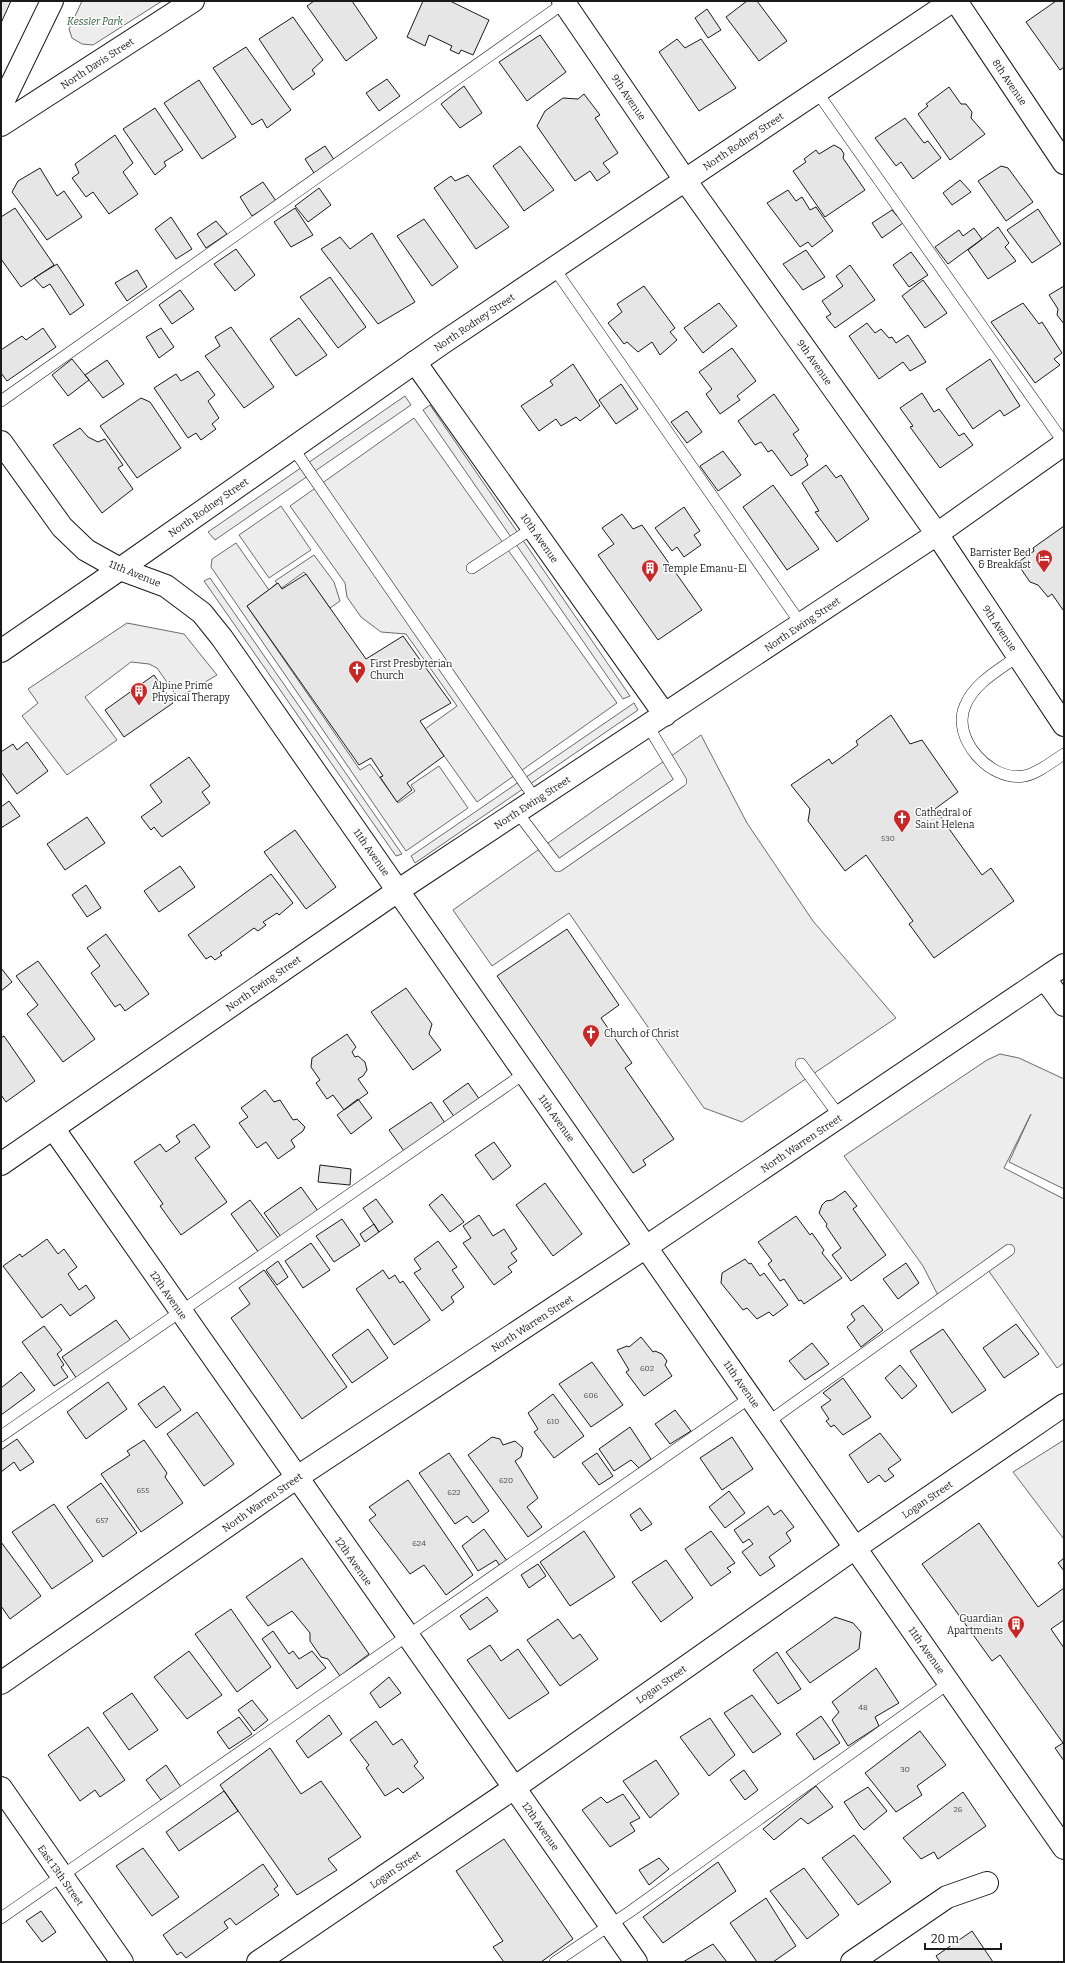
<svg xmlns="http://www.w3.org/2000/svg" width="1065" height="1963" viewBox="0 0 1065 1963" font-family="Bitter,serif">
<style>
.built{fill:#ededed;stroke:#6a6a6a}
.building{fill:#e6e6e6;stroke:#1a1a1a}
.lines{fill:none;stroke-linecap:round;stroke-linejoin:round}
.service-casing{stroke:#1a1a1a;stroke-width:12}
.minor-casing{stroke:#1a1a1a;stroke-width:24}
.tertiary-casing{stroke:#1a1a1a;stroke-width:24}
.secondary-casing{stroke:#1a1a1a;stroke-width:24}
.service{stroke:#fff;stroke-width:11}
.minor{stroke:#fff;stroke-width:22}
.tertiary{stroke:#fff;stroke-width:22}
.secondary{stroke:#fff;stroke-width:22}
.labels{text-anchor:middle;stroke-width:3;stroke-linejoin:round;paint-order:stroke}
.number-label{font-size:8px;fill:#4d4d4d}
.park-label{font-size:10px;font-style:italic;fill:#2b5a34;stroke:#fff}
.street-label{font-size:10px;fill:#1a1a1a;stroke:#fff}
.poi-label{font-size:10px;fill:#1a1a1a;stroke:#fff;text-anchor:start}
</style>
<rect width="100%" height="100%" fill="#fff"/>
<path class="built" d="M82,1H162L93,45L82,44L72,38L69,29Z
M405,396L411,405L215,540L208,532Z
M430,405L630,696L623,699L423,410Z
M414,418L617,703L477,802L425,729L457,706L406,634L381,632L361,617L347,597L345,583L290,506Z
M281,506L311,550L269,578L239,535Z
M236,543L269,590L277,583L275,581L314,555L334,582L340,601L330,608L304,572L283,587L266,592L247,606L360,770L370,764L398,803L415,791L411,785L439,766L468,808L406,851L211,567L212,559Z
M210,578L402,854L396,856L204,581Z
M127,623L184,634L217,675L178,698L157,668L149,664L131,662L85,697L117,740L67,775L22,716L38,703L28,689Z
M634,703L638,710L415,863L411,856Z
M701,735L747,823L813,921L896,1018L742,1122L704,1108L569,913L492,966L453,910Z
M1000,1054L1019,1058L1064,1079V1189L1009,1162L1031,1114L1004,1168L1064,1199V1363L1057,1368L986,1267L941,1301L923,1266L844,1156L987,1060Z
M1064,1440V1538H1063L1013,1472Z"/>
<path class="building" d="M1,1H11L1,23Z
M314,1H352L377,38L346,61L307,6Z
M423,1H450L489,20L473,55L461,50L459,54L450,50L452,46L429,35L425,46L407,37Z
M747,1H757L787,41L759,61L726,17Z
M1056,1H1064V67L1060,70L1026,22Z
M707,9L721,30L708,38L695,18Z
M293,17L323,60L312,70L315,74L293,90L259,39Z
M540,35L566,72L527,101L499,62Z
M677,39L685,48L701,39L736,88L699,111L659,52Z
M246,47L291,110L267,128L262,119L252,125L213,68Z
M387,79L400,96L379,111L366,93Z
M199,80L236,137L202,159L164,103Z
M464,86L482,113L460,128L441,104Z
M949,87L961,104H966L972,112L971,118L985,134L950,160L918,114L928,106L926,104Z
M584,94L600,115L595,118L618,153L603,163L610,172L597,181L590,171L575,181L537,126L545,111L563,98L578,99Z
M155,108L183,150L164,162L166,166L155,175L123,129Z
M905,118L924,143L928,141L941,158L913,179L901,162L896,166L875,138Z
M115,135L133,163L123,172L138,194L109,214L93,192L86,197L72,178L79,173L75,164Z
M834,145L841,149L844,154L843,158L865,190L825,217L793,171L806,162L804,159L816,150L819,154Z
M325,146L335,161L314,173L305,159Z
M520,146L554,190L524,211L493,166Z
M1001,166L1008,168L1033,202L1006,221L978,181Z
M40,168L57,196L64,191L82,217L47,240L12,192L18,181Z
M468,175L509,227L476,249L434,188L451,176L455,181Z
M960,180L971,192L952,205L943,193Z
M263,182L276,201L252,216L240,197Z
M319,188L331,205L308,222L295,206Z
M788,190L796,201L802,197L810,210L816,207L833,231L812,247L808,242L800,247L767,203Z
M15,208L54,265L21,287L1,259V217Z
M295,208L313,235L291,247L274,222Z
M1038,209L1061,244L1032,263L1007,230Z
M892,210L903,223L882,238L872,223Z
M171,217L192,249L176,259L155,229Z
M424,219L458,267L432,286L397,236Z
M216,221L227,234L206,248L197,234Z
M998,227L1009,243L1005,247L1016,261L988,279L968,250Z
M974,228L982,239L948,264L935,247L959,230L963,236Z
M372,233L415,302L378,324L321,249L340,237L350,249Z
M236,249L255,275L235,291L214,264Z
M806,250L825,277L803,290L783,264Z
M911,252L928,275L909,287L893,265Z
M57,264L84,305L70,315L50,284L43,288L34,278Z
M850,265L875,300L835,328L826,317L831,314L822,301L843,286L836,276Z
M137,270L147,287L127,301L115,283Z
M330,277L366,327L338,348L300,297Z
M923,280L947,313L925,328L902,296Z
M644,286L675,328L670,332L677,340L660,355L652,342L638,352L627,342L624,344L608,323L622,312L617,304Z
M1064,286V324L1057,315L1058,309L1049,295Z
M180,290L194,309L172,324L159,305Z
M719,303L737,326L703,353L684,328Z
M1023,303L1039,324L1042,322L1062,353L1054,359L1060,365L1035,383L991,322Z
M299,318L327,355L296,376L270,339Z
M867,323L875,333L881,329L889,338L892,337L896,343L908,335L926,362L910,371L903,362L879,379L849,336Z
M231,327L274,387L244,408L205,356L220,346L215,337Z
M43,328L56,347L7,381L1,373V350L22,336L26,340Z
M161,328L174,347L159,358L146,337Z
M732,348L756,381L737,396L740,400L720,414L706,394L712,389L699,372Z
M72,359L89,380L68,396L52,375Z
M990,359L1020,406L1004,416L1000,410L973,429L946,389Z
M107,360L124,384L103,398L85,375Z
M573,364L600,406L580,421L576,417L561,426L556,419L539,431L521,406L553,385L550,381Z
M198,371L215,395L208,401L219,418L212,424L216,429L201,440L196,433L188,438L154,388L176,374L181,381Z
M621,384L638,409L616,424L599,400Z
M922,393L934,412L939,409L959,436L964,433L973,445L940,468L910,427L913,426L900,408Z
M774,394L799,430L793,434L808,456L805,459L808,465L791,476L772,450L768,452L761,442L755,445L738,421Z
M141,398L150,402L181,448L137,478L100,426Z
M687,411L702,432L687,443L671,422Z
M80,428L88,437L98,442L105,439L123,465L118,468L133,489L102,513L53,445Z
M723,451L741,475L718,491L700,466Z
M826,465L836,478L841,475L869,519L837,542L815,512L819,511L802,483Z
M773,485L819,549L787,570L743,507Z
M684,507L700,531L694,535L701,545L684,557L677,547L672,551L655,528Z
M622,514L633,529L642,525L702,610L658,640L598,555L614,544L602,528Z
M1064,526V609L1063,610L1052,594L1048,597L1038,585L1030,582L1017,563L1034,551L1033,548Z
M306,574L366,659L403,636L451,703L420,721L444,756L407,783L412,790L397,802L380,777L383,776L371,758L359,765L247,606L278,583L282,589Z
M154,675L173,703L124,737L105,710Z
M891,715L910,744L922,740L958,792L935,809L982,875L991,868L1014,901L934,958L909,924L913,921L866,855L845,871L808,821L810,809L791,785L829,759L832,764L858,745L856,741Z
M27,742L48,771L17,794L1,772V752L13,744L17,750Z
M189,757L210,786L202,792L210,803L162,837L154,827L151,830L141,817L162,802L150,785Z
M9,801L20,816L1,828V807Z
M87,817L105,843L65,870L47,844Z
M295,830L336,887L306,909L264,852Z
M180,866L195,887L159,912L144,891Z
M271,874L293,903L279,915L277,913L263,922L266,925L258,931L254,928L220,953L222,955L215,960L211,956L206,959L188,935Z
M86,885L101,908L87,917L72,895Z
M567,929L619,1005L601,1018L632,1063L625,1068L674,1139L643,1160L646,1165L633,1173L497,976Z
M106,934L149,994L125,1011L120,1004L115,1007L91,973L100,966L87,948Z
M38,961L95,1039L63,1062L27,1014L38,1005L16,976Z
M1,968L12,982L1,991Z
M406,988L432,1024L429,1034L441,1050L413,1070L371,1012Z
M347,1034L356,1047L352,1052L355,1057L358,1056L365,1062L367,1070L363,1076L358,1079L368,1093L344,1110L333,1095L327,1099L316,1083L320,1080L311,1067L312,1058Z
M4,1036L35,1081L6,1102L1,1095V1038Z
M468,1083L480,1100L455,1118L443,1101Z
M265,1090L274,1102L280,1100L293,1120L297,1119L305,1127L303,1131L291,1140L295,1147L278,1159L266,1142L257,1148L239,1123L248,1117L241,1108Z
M358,1099L372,1118L351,1134L337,1115Z
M431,1102L445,1123L404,1151L389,1130Z
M194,1124L210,1147L195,1158L227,1202L181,1235L160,1206L163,1204L134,1162L160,1144L166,1152L180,1142L176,1136Z
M494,1142L511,1166L493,1180L475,1155Z
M320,1165L351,1169L350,1185L318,1182Z
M545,1183L582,1234L553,1256L516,1205Z
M301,1187L318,1211L281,1237L264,1213Z
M845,1191L857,1206L853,1209L886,1255L851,1281L832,1255L841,1248L826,1226L827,1224L819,1213L822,1205L826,1201L832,1200Z
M442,1194L464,1222L450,1232L429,1205Z
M376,1199L393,1222L379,1232L363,1208Z
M250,1200L279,1239L259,1253L231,1214Z
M479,1215L493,1236L504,1229L517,1249L511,1253L517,1261L508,1267L512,1272L494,1285L463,1243L471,1238L463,1226Z
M796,1216L810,1235L812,1233L824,1250L822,1253L842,1278L804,1304L801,1300L799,1301L784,1279L780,1281L768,1264L772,1261L758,1242Z
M342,1219L360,1245L334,1262L316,1236Z
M374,1224L379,1232L365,1242L360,1234Z
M47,1239L58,1254L64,1249L77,1267L68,1274L79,1290L86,1285L95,1298L70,1316L61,1304L42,1318L3,1266L20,1254L22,1257Z
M438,1241L457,1267L452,1270L464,1287L451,1297L454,1302L442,1311L414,1273L421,1269L414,1259Z
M311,1243L330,1270L303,1288L285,1261Z
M745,1259L749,1264L751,1263L760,1276L764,1273L788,1305L773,1316L769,1312L757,1319L747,1308L743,1310L721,1283L722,1273Z
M278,1261L288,1277L277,1285L266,1270Z
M906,1263L919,1283L898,1299L883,1279Z
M264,1270L347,1387L302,1419L231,1318L250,1304L239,1288Z
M383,1270L389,1279L395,1275L400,1283L403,1281L430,1320L394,1345L356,1289Z
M863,1305L883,1330L861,1347L847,1327L855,1320L851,1314Z
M116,1320L132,1342L77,1379L62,1357Z
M1016,1324L1039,1354L1004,1378L983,1348Z
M44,1326L62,1350L57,1354L64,1365L61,1367L68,1377L54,1386L22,1342Z
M368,1329L388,1358L352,1383L332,1355Z
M943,1329L986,1390L952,1413L910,1351Z
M641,1337L653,1352L655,1351L662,1354L667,1361L665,1365L672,1376L644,1396L626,1372L629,1370L617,1350L627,1346L629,1347Z
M812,1343L829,1364L805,1380L789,1361Z
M592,1362L623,1405L591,1427L559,1384Z
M900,1365L917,1386L902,1399L885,1378Z
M21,1372L35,1390L1,1415V1388Z
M843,1378L871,1417L843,1435L834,1425L831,1427L826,1421L829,1419L821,1407L831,1400L823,1393Z
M108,1382L127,1409L86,1439L67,1412Z
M164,1386L181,1410L156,1428L138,1404Z
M553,1394L584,1436L554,1458L534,1432L538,1429L528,1413Z
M675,1410L691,1431L670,1444L655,1424Z
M197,1412L234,1464L204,1486L167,1434Z
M630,1427L651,1459L639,1468L631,1460L614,1471L599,1449Z
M880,1433L901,1460L888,1469L894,1476L885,1482L879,1475L868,1483L849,1455Z
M492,1437L500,1439L503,1445L515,1441L523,1448L521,1457L515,1461L538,1498L527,1507L542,1527L528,1537L468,1455Z
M732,1437L753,1469L722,1490L700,1458Z
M17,1439L34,1462L20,1471L14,1462L1,1472V1450Z
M144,1440L167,1473L165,1477L183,1503L141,1532L101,1474L130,1455L127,1451Z
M449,1453L489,1511L473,1523L467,1516L455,1524L419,1473Z
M597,1453L613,1476L599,1485L582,1463Z
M408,1480L473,1575L446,1595L424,1565L410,1574L369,1520L376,1515L369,1507Z
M101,1483L137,1533L103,1557L67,1507Z
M729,1491L745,1513L725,1528L709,1507Z
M54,1504L93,1561L52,1589L12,1532Z
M768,1506L774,1515L781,1510L794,1527L786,1533L791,1541L769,1557L775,1566L760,1576L742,1552L753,1544L749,1539L743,1543L734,1530Z
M640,1508L652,1524L641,1531L630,1515Z
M979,1523L1038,1607L1064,1588V1620L1051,1629L1064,1648V1761L1055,1748L1063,1743L1000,1655L992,1661L922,1564Z
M484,1529L507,1561L500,1566L496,1560L478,1571L462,1546Z
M584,1531L615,1577L570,1606L540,1562Z
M711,1531L735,1563L727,1568L731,1572L711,1586L685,1549Z
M1,1542L41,1596L10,1619L1,1606Z
M302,1558L369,1654L340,1676L328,1659L321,1657L310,1641V1633L292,1611L268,1626L246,1597Z
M1064,1558V1571L1058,1563Z
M666,1560L693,1598L661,1622L632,1582Z
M538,1564L546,1576L529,1588L521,1575Z
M487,1597L498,1611L470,1630L460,1616Z
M231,1609L271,1667L237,1692L195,1634Z
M835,1617L853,1623L861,1632L859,1649L810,1683L786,1652Z
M558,1619L573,1639L580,1634L598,1659L560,1686L527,1640Z
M273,1631L289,1654L293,1651L299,1659L312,1651L326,1668L297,1689L262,1639Z
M490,1645L501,1661L518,1649L549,1693L509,1719L467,1660Z
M189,1651L222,1695L187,1719L154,1677Z
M777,1652L801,1689L778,1704L753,1670Z
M876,1668L899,1703L875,1717L879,1726L848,1746L832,1720L839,1712L832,1702Z
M389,1677L401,1693L380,1708L370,1693Z
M132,1693L158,1730L129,1750L103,1713Z
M752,1695L781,1734L753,1753L724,1713Z
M252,1700L268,1720L254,1731L238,1710Z
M329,1715L342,1734L308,1758L296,1741Z
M821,1716L840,1743L814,1760L813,1757L796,1734Z
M239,1717L252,1734L229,1749L217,1732Z
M710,1718L735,1755L709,1776L680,1737Z
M376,1721L393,1745L402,1739L418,1762L414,1766L424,1778L403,1793L398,1788L385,1796L366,1768L369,1765L350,1740Z
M88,1727L125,1780L100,1797L95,1790L80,1801L48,1755Z
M920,1731L946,1765L917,1786L922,1795L896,1812L865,1773Z
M270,1748L301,1794L321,1781L361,1837L328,1859L337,1870L297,1895L220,1785Z
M656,1760L679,1794L650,1818L623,1781Z
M166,1765L181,1787L161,1800L146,1780Z
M744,1770L758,1790L745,1800L730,1780Z
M816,1786L833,1807L808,1824L801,1818L774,1840L763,1829Z
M868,1787L887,1811L864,1830L860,1826L844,1802Z
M224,1791L238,1811L179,1851L166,1832Z
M963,1792L986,1826L938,1859L934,1852L921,1859L903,1838Z
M623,1794L640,1818L630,1823L635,1831L610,1847L582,1810L601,1797L607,1803Z
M854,1835L891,1882L858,1905L822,1858Z
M504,1839L573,1939L541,1962H504L493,1947L503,1941L456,1871Z
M143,1848L179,1897L152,1916L116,1866Z
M659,1858L669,1869L649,1885L639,1870Z
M718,1862L736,1891L663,1943L643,1917Z
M263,1864L278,1886L274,1889L279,1895L236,1925L230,1918L224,1922L228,1928L186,1958L181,1952L177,1955L163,1935Z
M804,1868L839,1915L807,1939L770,1891Z
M766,1898L796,1946L773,1962H757L730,1923Z
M41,1911L56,1932L42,1942L26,1921Z
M972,1931L993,1962H940L936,1956Z
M713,1944L727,1962H683Z"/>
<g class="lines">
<g class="service-casing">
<path id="service" d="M817,92L1064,443
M554,268L801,624
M1,401L564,3
M293,448L536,800
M472,568L533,528
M1018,656C999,670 974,683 965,706C951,738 990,782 1024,776C1037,774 1053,761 1064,754
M517,812L558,866L681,781L648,726
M801,1064L840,1117
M768,1422L1009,1250
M1,1436L525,1073
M1,1918L751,1397
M555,1962L631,1911L949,1683"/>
</g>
<g class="minor-casing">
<path id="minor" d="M563,1L685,180L937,534L1064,725
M956,1L1064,163
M1,106L52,1
M1,125L193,1
M415,362L665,715
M1045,979L1064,1005
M53,1128L636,1962
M1,1164L399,890L937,534L1064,444
M1,1683L296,1478L646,1247L1064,965
M1,1788L122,1962
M258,1962L514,1788L855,1548L1064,1405
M852,1962L947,1897L987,1883"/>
</g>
<g class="tertiary-casing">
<path id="tertiary" d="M1,651L120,569L441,344L952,1"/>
</g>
<g class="secondary-casing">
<path id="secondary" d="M1,442L62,527L86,550L120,569L166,586L202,613L222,638L1064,1848"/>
</g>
<use href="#service" class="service"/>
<use href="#minor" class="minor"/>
<use href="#tertiary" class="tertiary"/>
<use href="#secondary" class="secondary"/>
</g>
<defs>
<g id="hotel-pin" transform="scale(0.9)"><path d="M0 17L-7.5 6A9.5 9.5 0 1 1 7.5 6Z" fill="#c62828" stroke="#fff"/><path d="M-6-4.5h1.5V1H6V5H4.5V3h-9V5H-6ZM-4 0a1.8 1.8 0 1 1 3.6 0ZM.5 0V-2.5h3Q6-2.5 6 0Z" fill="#fff"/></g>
<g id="building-pin" transform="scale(0.9)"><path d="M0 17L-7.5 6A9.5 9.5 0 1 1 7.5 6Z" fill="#c62828" stroke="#fff"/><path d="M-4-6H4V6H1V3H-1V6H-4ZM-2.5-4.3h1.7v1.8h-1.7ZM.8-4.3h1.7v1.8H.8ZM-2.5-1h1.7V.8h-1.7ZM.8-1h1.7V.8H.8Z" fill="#fff"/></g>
<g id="church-pin" transform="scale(0.9)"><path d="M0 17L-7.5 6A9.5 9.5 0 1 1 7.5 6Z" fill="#c62828" stroke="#fff"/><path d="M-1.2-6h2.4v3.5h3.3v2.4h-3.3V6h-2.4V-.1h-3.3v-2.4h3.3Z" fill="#fff"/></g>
</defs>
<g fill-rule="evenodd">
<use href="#hotel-pin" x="1044" y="558"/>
<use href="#building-pin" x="650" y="568"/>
<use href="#church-pin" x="357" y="669"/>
<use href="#building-pin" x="139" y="691"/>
<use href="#church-pin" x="902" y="818"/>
<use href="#church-pin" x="591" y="1033"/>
<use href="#building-pin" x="1016" y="1624"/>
</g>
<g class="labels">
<g class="number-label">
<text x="888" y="841">530</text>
<text x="647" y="1371">602</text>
<text x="591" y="1398">606</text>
<text x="553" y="1424">610</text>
<text x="506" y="1483">620</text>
<text x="143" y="1493">655</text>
<text x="454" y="1495">622</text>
<text x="102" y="1523">657</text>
<text x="419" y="1546">624</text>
<text x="863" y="1710">48</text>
<text x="905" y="1772">30</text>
<text x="958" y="1812">26</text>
</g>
<g class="park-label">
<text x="95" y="25">Kessler Park</text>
</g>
<g class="street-label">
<text transform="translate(97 63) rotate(-33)" y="4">North Davis Street</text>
<text transform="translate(1010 82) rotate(56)" y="4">8th Avenue</text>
<text transform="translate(629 97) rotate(56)" y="4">9th Avenue</text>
<text transform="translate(743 141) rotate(-34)" y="4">North Rodney Street</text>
<text transform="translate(474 322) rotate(-34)" y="4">North Rodney Street</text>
<text transform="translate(815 362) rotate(55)" y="4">9th Avenue</text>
<text transform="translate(208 507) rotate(-35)" y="4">North Rodney Street</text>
<text transform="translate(540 538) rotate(55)" y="4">10th Avenue</text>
<text transform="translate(135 573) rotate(22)" y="4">11th Avenue</text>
<text transform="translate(802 624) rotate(-34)" y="4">North Ewing Street</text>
<text transform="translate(1000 628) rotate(56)" y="4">9th Avenue</text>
<text transform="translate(532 802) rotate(-33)" y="4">North Ewing Street</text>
<text transform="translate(372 852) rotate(55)" y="4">11th Avenue</text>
<text transform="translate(263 983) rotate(-35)" y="4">North Ewing Street</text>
<text transform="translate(557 1118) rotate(55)" y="4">11th Avenue</text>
<text transform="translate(801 1143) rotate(-34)" y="4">North Warren Street</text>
<text transform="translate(169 1295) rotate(55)" y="4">12th Avenue</text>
<text transform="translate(532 1323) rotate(-33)" y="4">North Warren Street</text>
<text transform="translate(742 1384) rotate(55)" y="4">11th Avenue</text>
<text transform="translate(927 1499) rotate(-34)" y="4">Logan Street</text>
<text transform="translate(262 1502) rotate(-35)" y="4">North Warren Street</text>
<text transform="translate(354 1561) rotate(55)" y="4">12th Avenue</text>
<text transform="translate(927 1650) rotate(55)" y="4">11th Avenue</text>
<text transform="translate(661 1684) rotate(-35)" y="4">Logan Street</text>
<text transform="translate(541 1826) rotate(55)" y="4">12th Avenue</text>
<text transform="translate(395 1869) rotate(-34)" y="4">Logan Street</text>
<text transform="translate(61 1875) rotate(55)" y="4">East 13th Street</text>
</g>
<g class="poi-label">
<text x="1031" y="556" text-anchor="end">Barrister Bed<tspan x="1031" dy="12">&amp; Breakfast</tspan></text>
<text x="663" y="572">Temple Emanu-El</text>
<text x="370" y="667">First Presbyterian<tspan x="370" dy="12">Church</tspan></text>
<text x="152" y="689">Alpine Prime<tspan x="152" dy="12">Physical Therapy</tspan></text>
<text x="915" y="816">Cathedral of<tspan x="915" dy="12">Saint Helena</tspan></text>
<text x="604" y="1037">Church of Christ</text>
<text x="1003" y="1622" text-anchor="end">Guardian<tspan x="1003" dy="12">Apartments</tspan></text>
</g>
</g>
<rect width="1065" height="1963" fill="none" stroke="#1a1a1a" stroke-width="4"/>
<path d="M925 1943v6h76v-6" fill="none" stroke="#1a1a1a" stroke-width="2"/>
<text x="931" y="1943" font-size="12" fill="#1a1a1a" stroke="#ffffff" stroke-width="3" paint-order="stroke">20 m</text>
</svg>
